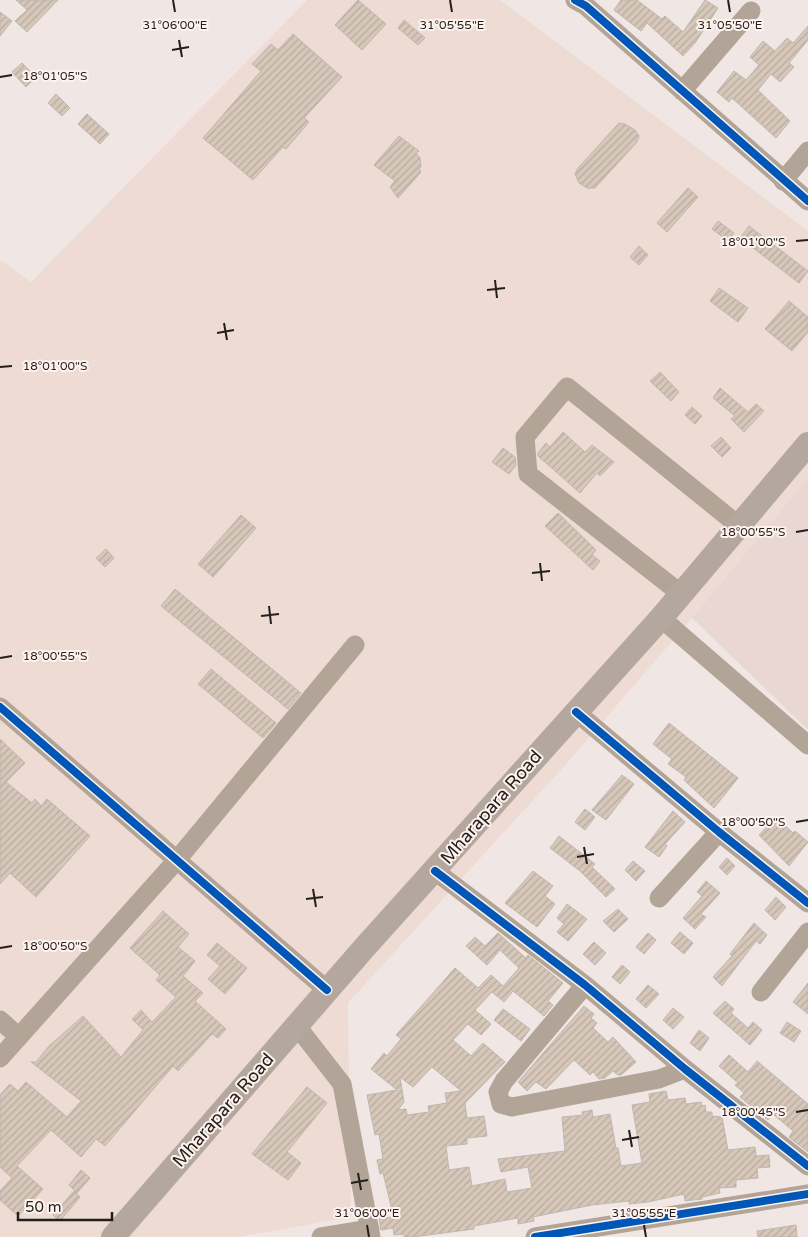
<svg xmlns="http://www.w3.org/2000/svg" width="808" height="1237" viewBox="0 0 808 1237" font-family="'Varela Round',sans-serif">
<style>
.built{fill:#eddbd4}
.education{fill:#e9d7d3}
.building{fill:url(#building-hatch);stroke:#bdb7b3;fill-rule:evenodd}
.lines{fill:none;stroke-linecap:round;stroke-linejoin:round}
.minor{stroke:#b2a597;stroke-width:19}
.major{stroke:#b4a79d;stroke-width:24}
.cycleway-casing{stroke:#fef3ef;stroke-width:11}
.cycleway{stroke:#0057b8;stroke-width:8}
.ticks{fill:none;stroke:#251f1c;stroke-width:2}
.labels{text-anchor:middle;stroke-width:4;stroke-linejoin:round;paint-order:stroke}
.street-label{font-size:18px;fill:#251f1c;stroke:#fef3ef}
.ticks-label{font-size:12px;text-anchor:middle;fill:#251f1c;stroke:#fef3ef;stroke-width:4;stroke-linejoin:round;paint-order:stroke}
</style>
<defs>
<pattern id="building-hatch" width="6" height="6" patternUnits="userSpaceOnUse" patternTransform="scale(1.25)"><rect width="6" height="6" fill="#d6c7b9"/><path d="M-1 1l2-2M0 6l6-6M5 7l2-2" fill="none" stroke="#b8aa9e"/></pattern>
</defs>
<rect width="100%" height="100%" fill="#f0e7e4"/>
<path class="built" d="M307,0H500L808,231V478L692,618L569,761L348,1003L351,1217L238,1237H0V260L31,282Z"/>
<path class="education" d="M808,478V730L692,618Z"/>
<path class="building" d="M16,0H58L27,32L15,21L27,10Z
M358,0L386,24L362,50L335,25Z
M621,0H637L662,19L665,16L683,32L705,0L718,8L695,43L683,56L647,23L641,31L614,10Z
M0,12L12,21L0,36Z
M404,20L425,38L418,45L398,28Z
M808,26V40L789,63L794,67L780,82L771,74L758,90L790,121L776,138L732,98L729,102L717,92L734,71L746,80L759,65L750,57L763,41L775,51L787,38L793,43Z
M293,34L342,77L304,118L309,122L286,149L283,147L253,180L203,138L261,71L252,64L271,44L278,50Z
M22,63L36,77L26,87L12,72Z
M56,94L70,108L62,116L48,103Z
M87,114L109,134L100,144L78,124Z
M619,123L625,124L635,130L639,136L637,142L595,188H587L579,183L575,174L578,168Z
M399,136L419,151L416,153L420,158L421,167L419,169L421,172L398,198L390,187L395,181L374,165Z
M688,188L698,197L667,232L657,223Z
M718,221L734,233L728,241L712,229Z
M749,226L808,271L799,283L740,238Z
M639,246L648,255L639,265L630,257Z
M719,288L748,308L738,322L710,301Z
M789,301L808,317V332L792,351L765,329Z
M660,372L679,392L671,401L650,381Z
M720,388L748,412L756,404L764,411L744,432L731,419L735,416L713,398Z
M692,407L702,416L695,424L685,415Z
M563,432L585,452L592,445L614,462L600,476L597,473L580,493L538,456V453L546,443L550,447Z
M721,437L731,448L722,457L711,446Z
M503,448L515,457L516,465L509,474L492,462Z
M558,513L596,550L592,555L600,561L593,570L545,526Z
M241,515L256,528L213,577L198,564Z
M106,549L114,558L105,567L96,558Z
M175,589L301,693L288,709L161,606Z
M211,669L276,723L263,738L198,684Z
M669,723L738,778L714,808L684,780L686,777L668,764L672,759L653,744Z
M0,739L25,763L6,782L32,803L35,799L41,806L47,799L90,836L36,897L10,873L0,884Z
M622,775L634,784L606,820L592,810Z
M585,809L595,817L585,830L575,822Z
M673,811L685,822L665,844L667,846L659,857L645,847Z
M776,817L793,833L795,831L808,842L789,866L759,835Z
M559,836L595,864L592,867L615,889L606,897L580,871L550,848Z
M727,858L735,866L727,875L719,867Z
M633,861L645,871L636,881L625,870Z
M533,871L553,886L545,896L555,904L537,927L505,903Z
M706,881L720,893L701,914L706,917L695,929L683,918L702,896L697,892Z
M776,897L786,907L775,920L765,910Z
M567,904L587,919L568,941L557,932L564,924L557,918Z
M618,909L628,919L614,932L603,921Z
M163,911L189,934L178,947L195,961L183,976L203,993L195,1001L226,1029L218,1038L212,1034L178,1071L173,1066L105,1146L96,1139L81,1157L51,1130L17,1166L43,1189L18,1216L0,1200V1191L12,1178L0,1167V1095L10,1084L18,1091L26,1082L67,1117L81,1101L31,1062H36L49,1046L83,1016L121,1057L143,1030L132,1019L141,1010L152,1022L176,997L156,980L160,975L130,948Z
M754,923L767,935L760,944L756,941L722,986L713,977L732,956L730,954Z
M680,932L693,943L684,954L671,943Z
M498,933L526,958L528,955L563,983L548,1001L553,1005L544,1016L513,991L504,1002L492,992L475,1010L491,1024L481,1035L468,1024L453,1040L471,1056L483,1043L505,1062L465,1103L467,1118L484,1116L487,1136L467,1138V1144L446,1146L449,1170L469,1167L472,1186L505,1179L507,1192L532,1188L528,1167L501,1172L498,1159L565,1151L562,1117L583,1115L582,1112L592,1110L593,1117L610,1114L616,1148H618L621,1166L642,1163L632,1105L650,1102L649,1094L666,1091L668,1100L685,1098L686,1104L701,1102L702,1106L705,1105L706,1112H712V1116L722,1117L728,1150L755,1147L756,1156L769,1155L770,1167L757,1168L758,1178L736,1180V1187L719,1188L720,1193L702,1197V1199L685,1201L684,1194L648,1202L629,1204V1201L592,1205L533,1217L534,1221L518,1224V1218L474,1226V1229L413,1237H404V1234L394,1235L393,1228L381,1230L379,1219L392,1217V1210L383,1173L380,1174L377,1160L383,1159L379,1134L375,1135L367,1095L397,1090L371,1069L384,1053L387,1056L401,1039L396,1035L455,968L478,988L491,975L503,986L519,968L500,950L487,965L466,946L475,937L485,946ZM432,1067L461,1091L445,1093L447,1103L428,1106L429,1112L407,1115L406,1109L398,1110L404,1102L400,1077L413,1087Z
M648,933L656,940L644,954L636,947Z
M594,942L606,953L595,965L583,954Z
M217,943L247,968L225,994L208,979L220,966L207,955Z
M622,965L630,972L620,984L612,977Z
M808,983V1014L793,1002Z
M648,985L659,994L646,1008L636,999Z
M725,1001L734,1009L731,1013L748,1028L753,1022L762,1030L750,1045L713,1013Z
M584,1006L594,1014L591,1018L597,1023L593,1028L608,1042L613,1037L636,1062L621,1075H618L613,1071L605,1078L599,1079L593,1072L590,1075L574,1060L546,1089L536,1082L527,1091L518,1082Z
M673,1008L684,1017L673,1029L663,1020Z
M503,1009L530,1029L521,1041L494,1020Z
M787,1022L801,1031L794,1042L780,1033Z
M699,1030L709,1038L700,1051L690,1043Z
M729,1055L748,1072L757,1061L808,1104V1152L789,1137L793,1131L773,1114L768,1120L740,1097L744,1093L735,1085L738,1083L719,1066Z
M307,1087L327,1103L287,1152L301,1163L288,1180L252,1154Z
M81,1170L90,1178L77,1193L69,1185Z
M74,1191L80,1197L60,1221L53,1215Z
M796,1225L797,1237H758L757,1231Z"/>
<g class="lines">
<path class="minor" d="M575,0L586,6L808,201
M682,91L751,11
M783,181L808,151
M680,593L528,474L525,437L567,387L738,525
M661,618L808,745
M0,707L327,990
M576,712L719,832L808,903
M435,871L585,985L685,1069L808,1166
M659,898L719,832
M585,985L504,1081L498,1092L501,1104L512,1107L659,1079L685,1069
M761,992L808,932
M0,1020L19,1037
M296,1025L342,1084L371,1237
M0,1058L176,861L355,645
M321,1237L370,1229
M535,1237L808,1194"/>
<path class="major" d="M113,1237L365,947L661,618L808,444"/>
<g class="cycleway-casing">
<path id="cycleway" d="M575,0L586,6L808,201
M0,707L327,990
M576,712L719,832L808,903
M435,871L585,985L685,1069L808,1166
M535,1237L808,1194"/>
</g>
<use href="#cycleway" class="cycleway"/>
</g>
<path class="ticks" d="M173,0L175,12M450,0L452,12M728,0L730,12M179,40L182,57M172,50L189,47M0,77L12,75M796,241L808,240M495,280L497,298M487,290L505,288M224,323L227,340M217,333L234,330M0,367L12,366M796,532L808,530M540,563L542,581M532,573L550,571M269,606L271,624M261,616L279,614M0,658L12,656M796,822L808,820M584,847L587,864M577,857L594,854M313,889L316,907M306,899L323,897M0,948L12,946M796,1112L808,1110M629,1130L632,1147M622,1140L639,1137M358,1173L361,1190M351,1183L368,1180M367,1225L369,1237M644,1225L646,1237"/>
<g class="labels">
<g class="street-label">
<text transform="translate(491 807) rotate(-49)" y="6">Mharapara Road</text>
<text transform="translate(223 1110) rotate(-49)" y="6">Mharapara Road</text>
</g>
</g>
<g class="ticks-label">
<text x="175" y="29">31°06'00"E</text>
<text x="452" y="29">31°05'55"E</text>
<text x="730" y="29">31°05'50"E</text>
<text x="55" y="80">18°01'05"S</text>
<text x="753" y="246">18°01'00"S</text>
<text x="55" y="370">18°01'00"S</text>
<text x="753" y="536">18°00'55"S</text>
<text x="55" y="660">18°00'55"S</text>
<text x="753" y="826">18°00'50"S</text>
<text x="55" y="950">18°00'50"S</text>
<text x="753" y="1116">18°00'45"S</text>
<text x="367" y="1217">31°06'00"E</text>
<text x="644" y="1217">31°05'55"E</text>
</g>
<path d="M18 1212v8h94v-8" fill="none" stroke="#251f1c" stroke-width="2.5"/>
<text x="25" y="1212" font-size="15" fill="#251f1c" stroke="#fef3ef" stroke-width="4" paint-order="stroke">50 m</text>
</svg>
